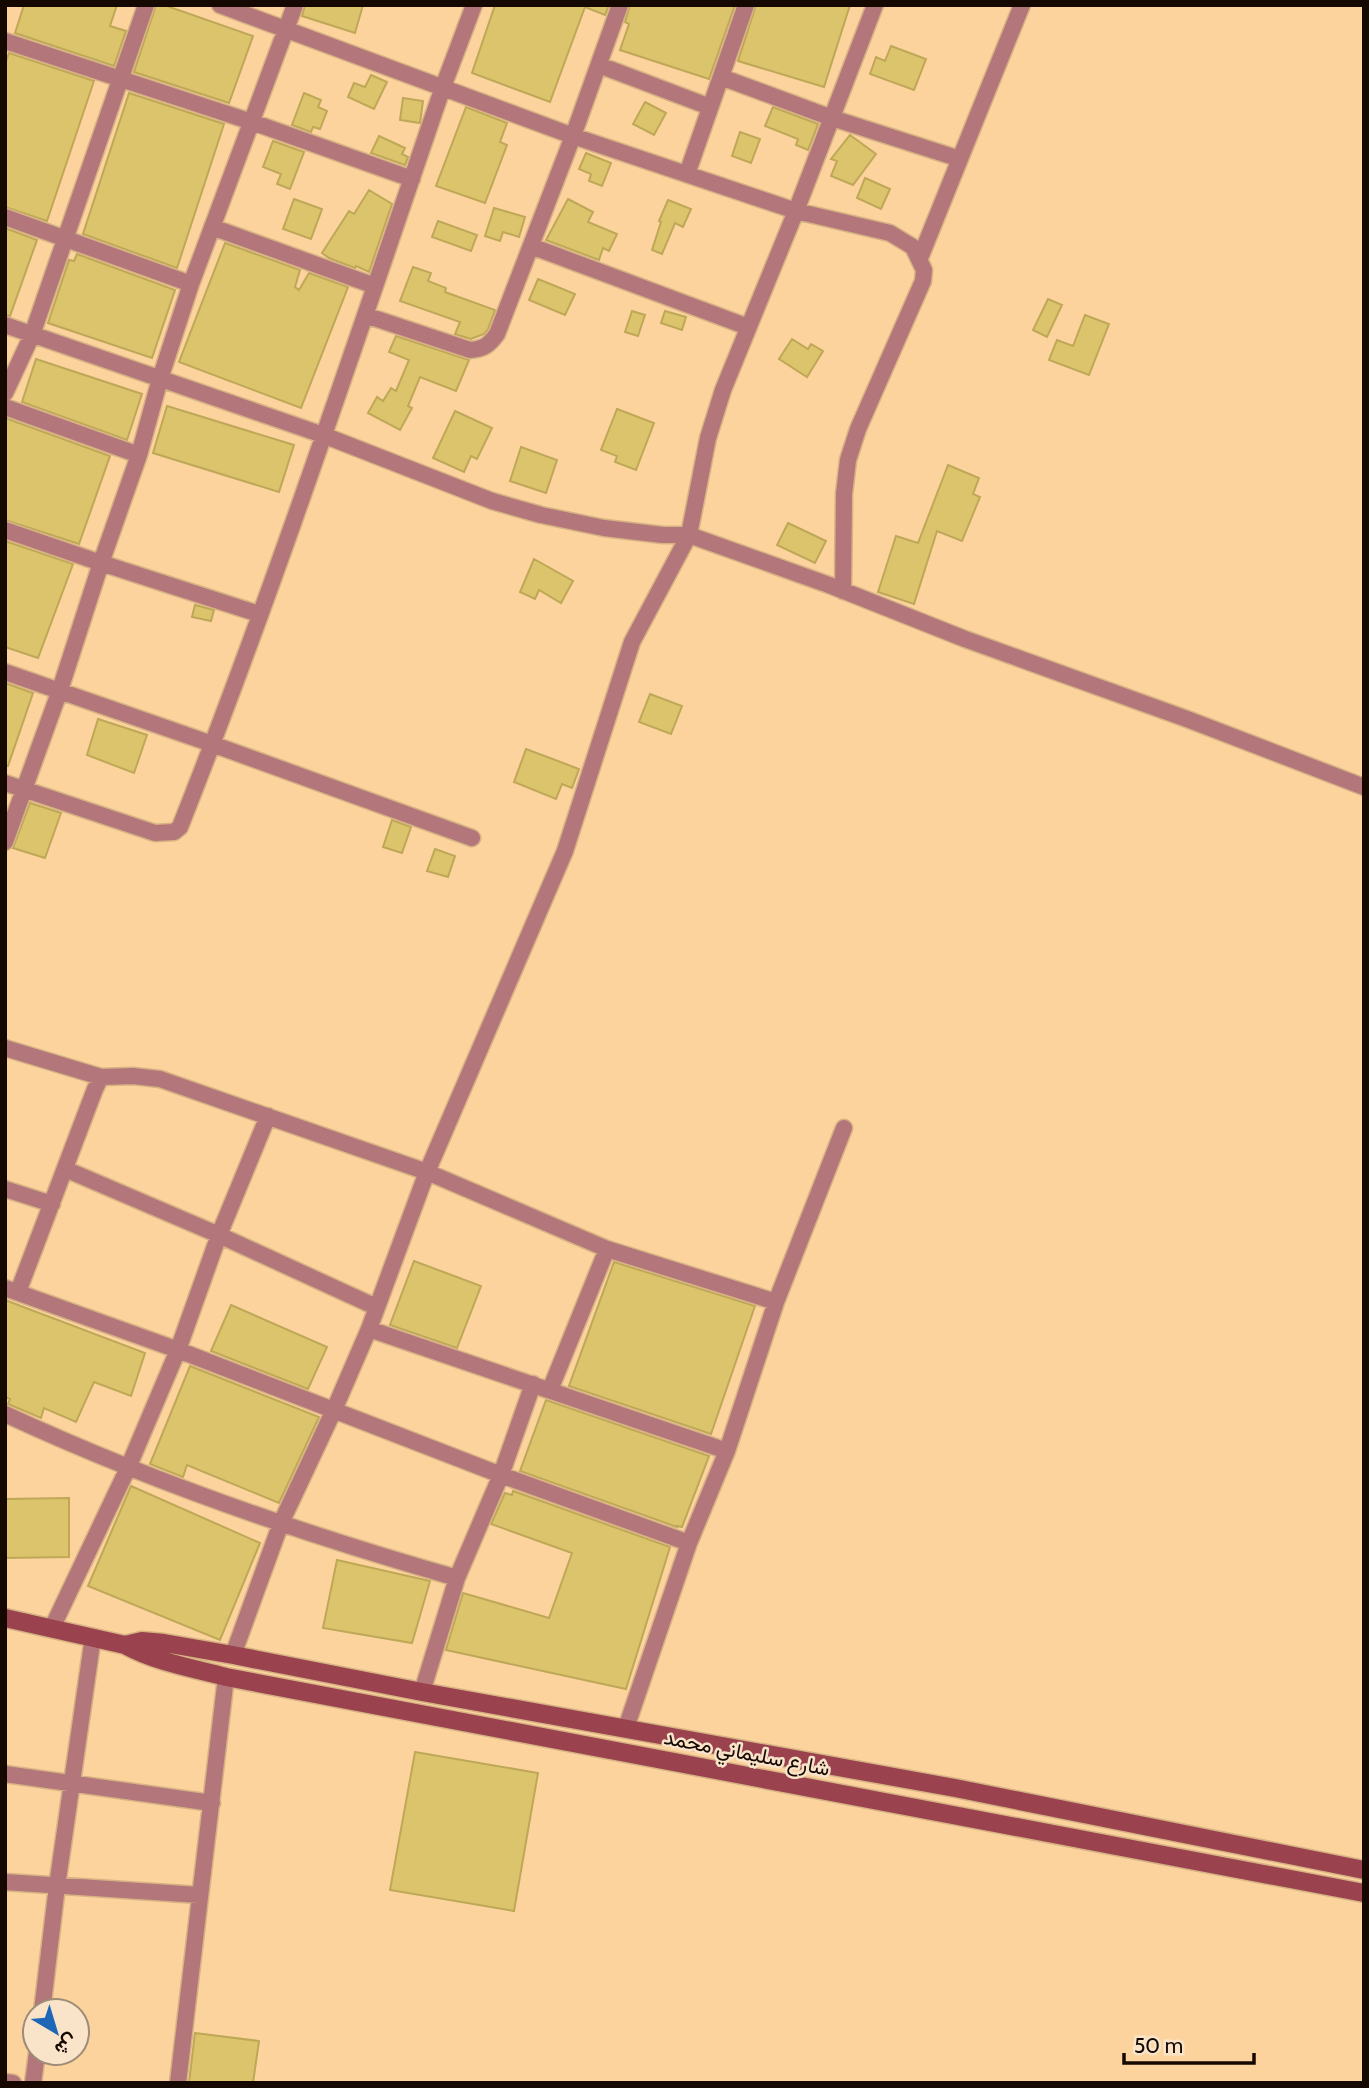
<svg xmlns="http://www.w3.org/2000/svg" width="1369" height="2088" viewBox="0 0 1369 2088" font-family="Cabin,Vazirmatn,sans-serif">
<style>
.building{fill:#dcc46c;stroke:#bea858;stroke-width:2}
.lines{fill:none;stroke-linecap:round;stroke-linejoin:round}
.street-casing{stroke:#d7b384;stroke-width:19}
.secondary-casing{stroke:#d7b384;stroke-width:21}
.street{stroke:#b3767b;stroke-width:16}
.secondary{stroke:#9a434e;stroke-width:18}
.labels{text-anchor:middle;stroke-width:5;stroke-linejoin:round;paint-order:stroke}
.street-label{font-size:21px;fill:#150800;stroke:#f9e4ca}
</style>
<rect width="100%" height="100%" fill="#fcd39d"/>
<path class="building" d="M24,5H117L110,26L126,31L114,66L15,33Z
M156,5H164L253,36L229,103L134,72Z
M305,5H363L355,33L302,16Z
M495,5H609L605,15L585,7L550,102L472,73Z
M630,5H735L709,79L620,50L629,24L625,22Z
M756,5H850L824,87L738,61Z
M891,46L926,59L914,90L870,74L876,57L885,61Z
M9,53L94,81L47,221L5,207V64Z
M371,75L387,82L374,109L348,97L354,83L365,87Z
M129,93L224,124L177,268L83,234Z
M304,93L321,100L318,107L327,111L320,129L313,127L311,132L292,125Z
M403,98L423,101L420,123L400,120Z
M645,102L666,113L654,135L633,124Z
M466,107L507,123L500,142L507,145L485,203L436,186Z
M773,107L818,124L808,150L796,145L798,139L765,126Z
M740,132L760,139L751,163L732,156Z
M850,135L876,154L853,185L831,176L837,161L831,159Z
M379,136L405,148L402,154L408,157L405,165L371,153Z
M273,141L304,152L290,189L277,184L281,174L263,167Z
M586,153L611,163L602,186L589,181L591,174L579,169Z
M865,178L890,189L881,209L857,198Z
M369,190L392,204L369,272L356,266L355,268L329,258L322,253L349,211L354,214Z
M294,199L322,209L311,239L283,229Z
M568,199L593,212L588,222L617,234L609,251L603,248L599,260L546,240Z
M668,200L691,209L683,227L675,223L662,254L652,250L661,222L659,221Z
M494,208L525,217L519,237L503,232L500,241L485,236Z
M438,221L477,235L471,251L432,237Z
M5,228L37,240L10,316L5,315Z
M225,243L300,270L295,287L299,290L309,273L348,287L301,408L179,362Z
M77,254L175,290L152,358L48,323L69,260L74,261Z
M413,267L431,273L428,281L446,288L445,292L495,310L488,329L484,334L471,339L455,334L460,322L400,301Z
M538,279L575,294L565,315L529,300Z
M1048,299L1062,305L1047,337L1033,330Z
M632,311L645,315L638,336L625,332Z
M665,311L686,317L682,330L661,323Z
M1085,315L1109,324L1089,375L1049,360L1057,340L1073,346Z
M396,336L469,360L456,391L420,377L408,406L412,408L400,430L368,413L377,397L383,401L391,388L396,391L409,360L389,352Z
M792,339L808,349L811,344L823,351L807,377L779,359Z
M36,359L142,394L127,440L22,402Z
M167,406L294,445L279,492L153,453Z
M617,409L654,423L636,470L615,462L617,456L601,450Z
M455,411L492,428L477,459L471,456L464,472L433,458Z
M5,418L110,456L79,544L5,520Z
M521,447L557,460L546,493L510,481Z
M948,465L979,478L973,494L980,497L962,541L937,531L914,604L878,592L896,536L918,543Z
M788,523L826,541L815,563L777,545Z
M5,541L73,564L38,658L5,647Z
M534,559L573,581L561,603L539,590L535,599L520,592Z
M195,605L214,610L211,621L192,617Z
M5,683L33,693L8,766H5Z
M650,694L682,706L671,734L639,722Z
M98,719L147,735L134,773L87,755Z
M526,749L579,769L572,788L562,784L556,799L514,782Z
M30,803L61,813L45,858L13,848Z
M392,820L411,827L402,853L383,847Z
M435,849L455,856L448,877L427,871Z
M414,1261L481,1286L457,1348L390,1325Z
M614,1262L755,1306L711,1434L569,1386Z
M5,1300L145,1353L131,1396L94,1382L76,1422L44,1408L41,1418L8,1404L10,1399L5,1397Z
M231,1305L327,1347L308,1389L211,1351Z
M190,1366L319,1417L279,1503L187,1465L183,1477L150,1464Z
M546,1400L709,1456L682,1527L677,1526V1527L520,1471Z
M131,1486L260,1543L220,1640L88,1586Z
M513,1491L670,1547L626,1689L446,1650L463,1593L549,1618L572,1553L491,1524L505,1493L512,1495Z
M69,1498V1557L5,1558V1499Z
M337,1560L430,1581L412,1643L323,1628Z
M415,1752L538,1773L514,1911L390,1890Z
M195,2033L259,2041L253,2083H189Z"/>
<g class="lines">
<g class="street-casing">
<path id="street" d="M220,5L573,136L796,211L890,233L913,247L924,270L923,281L858,429L848,460L844,494L843,591
M5,41L252,122L412,179
M599,65L710,107
M721,77L832,118L960,159
M687,174L746,5
M5,217L191,284
M212,227L375,286
M531,246L748,327
M920,258L1022,5
M365,315L470,350C484,349 489,345 497,334L573,136L620,5
M5,325L323,435L492,501L541,515L604,528L663,535H689L829,585L965,639L1187,719L1364,787
M5,393L32,335L146,5
M5,407L139,455
M5,530L101,563L259,614
M5,672L212,744L472,838
M5,783L155,833L174,832L180,827C276,584 358,335 443,87L474,5
M5,842L60,690L101,563L139,455L160,379L191,284L295,5
M5,1048L101,1077
M65,1169L219,1235L376,1307
M5,1189L52,1204
M5,1288L178,1350L501,1475L689,1543
M18,1292L95,1089L101,1077L133,1076L160,1079L427,1172L607,1249L776,1302L727,1451L689,1543L626,1728
M776,1302L844,1128
M550,1390L607,1249
M5,1414C151,1482 303,1534 457,1578
M727,1451L369,1329L427,1172L565,851L632,642L689,535L708,438L723,390L796,211L875,5
M52,1628L128,1468L178,1350L219,1235L268,1116
M233,1655L281,1523L334,1410L369,1329
M422,1692L457,1578L501,1475L533,1384
M5,1774L212,1803
M5,1882L199,1895
M42,2011L57,1886L93,1637
M5,2082L13,2083
M33,2083L37,2053
M178,2083L226,1677"/>
</g>
<g class="secondary-casing">
<path id="secondary" d="M5,1618L125,1645C156,1662 192,1668 226,1677L1364,1893
M125,1645L142,1641L164,1643L233,1655L422,1692L955,1788L1364,1870"/>
</g>
<use href="#street" class="street"/>
<use href="#secondary" class="secondary"/>
</g>
<g class="labels">
<g class="street-label">
<text transform="translate(747 1753) rotate(11)" y="7">شارع سليماني محمد</text>
</g>
</g>
<rect width="1369" height="2088" fill="none" stroke="#150800" stroke-width="14"/>
<g transform="translate(56 2032) rotate(142)"><circle r="33" fill="#f9e4ca" stroke="#9e8c79" stroke-width="2"/>
<path d="M0-5L12 26L0 18L-12 26Z" fill="#1e67b7"/>
<text y="-10" font-size="19" font-weight="bold" text-anchor="middle" fill="#150800">ش</text>
</g>
<path d="M1124 2053v10h130v-10" fill="none" stroke="#150800" stroke-width="3.5"/>
<text x="1134" y="2053" font-size="21" fill="#150800" stroke="#f9e4ca" stroke-width="5" paint-order="stroke">50 m</text>
</svg>
